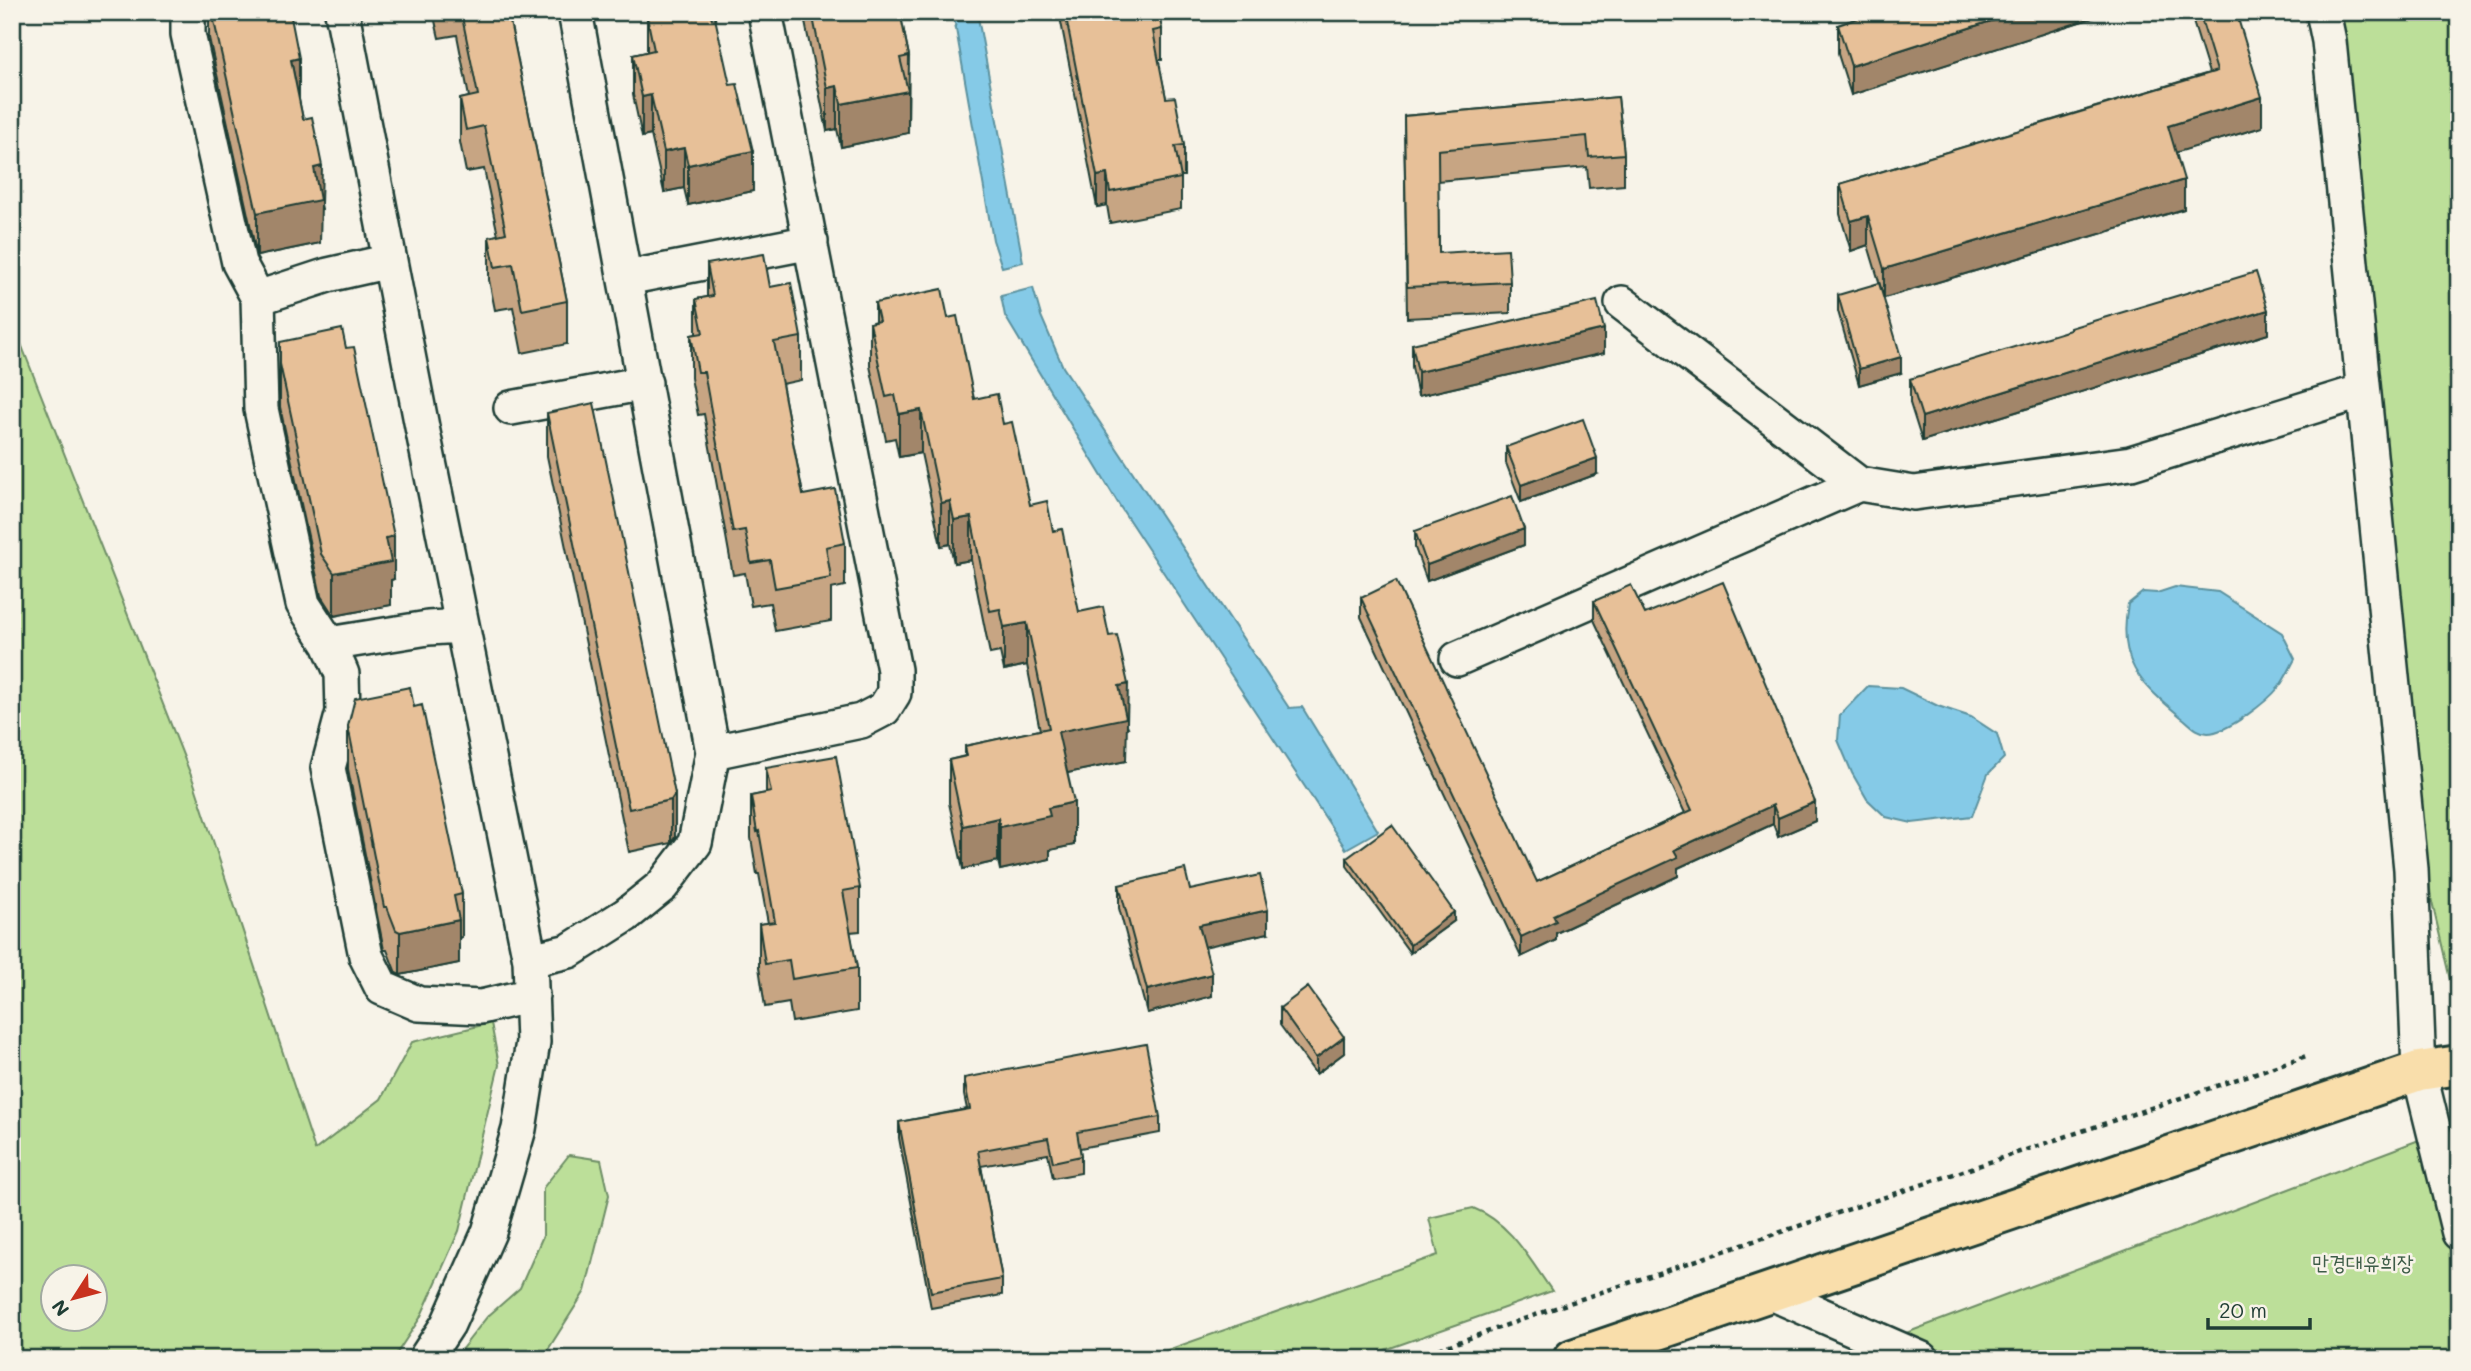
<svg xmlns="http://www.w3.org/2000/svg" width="2471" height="1371" viewBox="0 0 2471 1371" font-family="Mali,'Poor Story',sans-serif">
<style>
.green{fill:#bcdf99;stroke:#6e8e66;stroke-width:2;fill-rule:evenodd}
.water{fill:#85cae7;stroke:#5c929f;stroke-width:2}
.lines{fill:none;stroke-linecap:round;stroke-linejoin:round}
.minor-casing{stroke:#1f3d34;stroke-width:38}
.major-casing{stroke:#1f3d34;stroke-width:44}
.path{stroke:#1f3d34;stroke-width:4.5;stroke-dasharray:5 5;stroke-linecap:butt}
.minor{stroke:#f7f3e8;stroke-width:33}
.major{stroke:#f9deab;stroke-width:38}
.tram{stroke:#1f3d34;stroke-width:2}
.wall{fill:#c7a583;stroke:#1f3d34;stroke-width:2}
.shaded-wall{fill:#a2866a;stroke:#1f3d34;stroke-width:2}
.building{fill:#e7c098;stroke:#1f3d34;stroke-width:2}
.labels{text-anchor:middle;stroke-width:5;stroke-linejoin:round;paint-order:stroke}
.park-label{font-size:21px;fill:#3e5d48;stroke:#f7f3e8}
</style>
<rect width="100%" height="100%" fill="#f7f3e8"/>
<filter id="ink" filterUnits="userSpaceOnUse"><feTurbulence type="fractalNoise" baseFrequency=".0143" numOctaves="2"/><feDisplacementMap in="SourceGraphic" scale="14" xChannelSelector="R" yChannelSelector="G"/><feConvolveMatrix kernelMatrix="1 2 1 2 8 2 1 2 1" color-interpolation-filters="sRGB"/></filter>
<g filter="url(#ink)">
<path class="green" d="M2332,12H2459V1018L2431,898Z
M12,321L194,783L315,1150L381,1099L412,1042L491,1023L499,1065L459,1231L420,1318L393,1359H12ZM94,1276V1318H52V1276Z
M2459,1125V1359H1837Z
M569,1155L601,1160L609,1195L585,1291L542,1359H454L487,1317L520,1288L543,1236V1188Z
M1473,1208C1510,1222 1530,1260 1552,1291L1359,1359H1142L1438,1255L1429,1218Z"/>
<path class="water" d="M953,12H977L1023,262L1002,267L993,240Z
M1033,288L1041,316L1063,367L1289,708L1302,707L1378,831L1346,849L1121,508L1005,316L1001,296Z
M2175,587L2218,592L2282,633L2295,659C2290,668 2285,679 2279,687C2267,702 2227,733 2208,733C2196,733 2190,723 2181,717C2139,682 2117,662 2128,604L2143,592L2157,593Z
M1868,686L1901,688L1938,706L1971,717L1997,734L2004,758L1988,774L1972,816L1912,823L1886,817L1867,799L1852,773L1838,740L1840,715Z"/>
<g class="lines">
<g class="minor-casing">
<path id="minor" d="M188,12V34L239,263L258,298L261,409L303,604L329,644L342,674L343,712L328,768L366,956L382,988L419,1004L481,1007L532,995
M342,12L422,427L530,960L533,1042L519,1129L489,1232L448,1324L425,1359
M2323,12L2329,41L2411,869L2419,1071L2459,1233
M626,278L811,242
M258,298L328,275L390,261
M1622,303L1859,484
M511,408L645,383
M329,644L428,628L462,626
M1457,659L1859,484L1914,493L2131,463L2363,391
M713,752L861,721L884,709L894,693V670L765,12
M530,960L569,951L626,915L662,886L695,843L713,752L575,12
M1769,1292L1922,1359"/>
</g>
<g class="major-casing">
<path id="major" d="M1573,1359L2419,1071L2459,1065"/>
</g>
<path class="path" d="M1410,1359L1578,1300L2309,1055"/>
<use href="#minor" class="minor"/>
<use href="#major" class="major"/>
<path class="tram" d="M1466,1359H1510"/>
</g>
<path class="wall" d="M209,12H290L299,100L322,209H320V243L257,256L209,38Z
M433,12H508L567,301V344L522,353L513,307L495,310L489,280V237L498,235L484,169L466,172L460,142V99L469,97L457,35L439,38Z
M657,12H710L753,191L688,205L684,188L664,192L651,135L642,137L633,95V55L647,52V17L657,15Z
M803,12H900L909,56L908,133L841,147L837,129L827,131Z
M1059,12H1158L1162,29V60H1158L1166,98L1184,145V176H1181V209L1110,223L1107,205L1097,207Z
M1876,12H2111L1851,95L1838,54V25Z
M2190,12H2236L2262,127L2176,152L2184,209L1884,298L1868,245L1851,251L1840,214V184L2209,73Z
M1618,97L1624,154V185L1589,188L1587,167L1438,181L1439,253L1510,282V313L1407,318L1404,116Z
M707,264L770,287L801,337V380L782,384L803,495L845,543V586L831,589V621L775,631L770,603L751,606L745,573L733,575L704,414L698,415L691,378V335L696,334V299L707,297Z
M1838,295L1901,373L1859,385L1838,311Z
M875,303L948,318L974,399L1003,424L1030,505L1053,531L1079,612L1128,727H1126V761L1067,773L1074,845L1050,850V859L1000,870L998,861L963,869L949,803V760L965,756V746L1040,730L1027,665L1004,670L1000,652L990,654L971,560L954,563L950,544L941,546L921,453L899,457L895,438L886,440L870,366V323L875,321Z
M2268,334L1922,441L1910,403V379Z
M280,342L394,579L391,580V605L334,616L321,596L280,407Z
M1412,344L1604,353L1418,396L1412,367Z
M547,413L675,794V837L671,843L629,852L547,456Z
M1506,447L1597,474L1521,502L1506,463Z
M1415,531L1524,545L1427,581L1415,548Z
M1361,598L1537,882L1685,813L1594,620V601L1645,614L1815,821L1778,837L1773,824L1678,868V876L1556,933V940L1521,957L1361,617Z
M414,707L462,894V937L459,938V963L400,975L396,973L387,950H384L348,769V726Z
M766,768L860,888V931L850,932L857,968V1011L792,1022L789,1003L765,1007L759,967V924L768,923L759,874H757L751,838V796L766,793Z
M1347,858L1454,921L1410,953L1347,866Z
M1119,885L1190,890L1268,933L1205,946L1212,996L1147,1013L1119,908Z
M1280,1008L1344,1053L1316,1074L1280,1025Z
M964,1078L1160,1117V1133L1080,1148L1081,1156V1173L1053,1178L1048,1154L981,1166L1002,1279V1295L931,1308L899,1138V1122L967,1109L964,1095Z"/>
<path class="shaded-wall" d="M2019,12H2111L1851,95V66Z
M299,58V101L291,60Z
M837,86V129L827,131V88Z
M908,91V133L841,147V104Z
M651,95V135L642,137V97Z
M2262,97V127L2168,155V126Z
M684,148V188L664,192V152Z
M753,151V191L688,205V165Z
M322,166L320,243L257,256V213L314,168Z
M1107,174V205L1097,207V176Z
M2184,180V209L1884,298V269Z
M1868,216V245L1851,251V221Z
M2268,310V334L1922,441V417Z
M1604,329V353L1418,396V372Z
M1901,357V373L1859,385V369Z
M921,410V453L899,457V414Z
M1597,458V474L1521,502V485Z
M950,501V544L941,546V503Z
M971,517V560L954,563V520Z
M1524,529V545L1427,581V565Z
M394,536V579L391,580V605L334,616V573L386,538Z
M1027,623V665L1004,670V627Z
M1128,684L1126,761L1058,775V732L1119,686Z
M675,794V837L671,843V800Z
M1074,802V845L1050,850V859L1000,870V827L1048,808Z
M1815,802V821L1778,837V818Z
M1773,805V824L1678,868V876L1556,933V940L1521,957V937L1553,915L1674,850Z
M998,818V861L963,869V826Z
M1268,910V933L1199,948V925Z
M1454,912V921L1410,953V945Z
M459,920V963L400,975V932Z
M1212,974V996L1147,1013V990Z
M1344,1037V1053L1316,1074V1058Z"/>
<path class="building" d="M212,12H290L299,58L291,60L303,119L312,117L322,166L314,168L320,200L257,213Z
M461,12H508L567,301L522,310L513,264L495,267L489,237L506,233L484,126L466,130L460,99L478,95Z
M663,12H710L712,19L715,18L730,85L737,84L753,151L688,165L684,148L664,152L651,95L642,97L633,55L654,50L647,17L663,13Z
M812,12H900L909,56L900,58L908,91L841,104L837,86L827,88Z
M1065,12H1158L1162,29L1153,31L1166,98L1175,97L1184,145L1175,146L1181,178L1110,192L1107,174L1097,176Z
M1876,12H2019L1851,66L1838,25Z
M2199,12H2236L2262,97L2168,126L2184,180L1884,269L1868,216L1851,221L1840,184L2217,71Z
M1618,97L1624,154L1589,157L1587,136L1438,150L1439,253L1508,249L1510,282L1407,287L1404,116Z
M764,254L770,287L791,283L801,337L774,342L803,495L835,489L845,543L826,547L831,578L775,588L770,560L751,563L745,530L733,532L704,372H698L691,335L703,333L696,299L713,296L707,264Z
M2256,272L2268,310L1922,417L1910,379L2070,330V328Z
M1879,283L1901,357L1859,369L1838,295Z
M942,289L948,318L957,316L974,399L997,394L1003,424L1012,422L1030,505L1047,501L1053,531L1062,529L1079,612L1103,607L1109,636L1117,635L1128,684L1119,686L1126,718L1058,732L1074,802L1048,808L1050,816L1000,827L998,818L963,826L949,760L967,756L965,746L1049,728L1027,623L1004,627L1000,609L990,611L971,517L954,520L950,501L941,503L921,410L899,414L895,395L886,397L870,323L879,321L875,303Z
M1597,301L1604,329L1418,372L1412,344Z
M342,329L346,348L354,347L394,536L386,538L391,562L334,573L321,554L280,364V342Z
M594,403L675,794L671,800L629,809L547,413Z
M1583,419L1597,458L1521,485L1506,447Z
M1512,496L1524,529L1427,565L1415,531Z
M1396,581L1537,882L1692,810L1594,601L1631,585L1645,614L1723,582L1815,802L1778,818L1773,805L1674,850L1678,857L1553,915L1556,921L1521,937L1361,598Z
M410,687L414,707L422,705L462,894L454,896L459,920L400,932L396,930L387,907H384L348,726L355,698Z
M836,756L860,888L843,891L857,968L792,979L789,960L765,964L759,924L775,922L759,831L757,832L751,796L771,792L766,768Z
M1392,825L1454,912L1410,945L1347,858Z
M1185,869L1190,890L1260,875L1268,910L1199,925L1212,974L1147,990L1119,885Z
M1308,987L1344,1037L1316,1058L1280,1008Z
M1146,1044L1160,1117L1077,1132L1081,1156L1053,1162L1048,1138L978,1151L1002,1279L931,1292L899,1122L970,1109L964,1078Z"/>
</g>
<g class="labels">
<g class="park-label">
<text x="2363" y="1270">만경대유희장</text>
</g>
</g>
<rect width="2471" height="1371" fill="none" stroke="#f7f3e8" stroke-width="42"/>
<rect x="21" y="21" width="2429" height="1329" fill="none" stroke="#1f3d34" stroke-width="2.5" filter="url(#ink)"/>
<g transform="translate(74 1298) rotate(234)"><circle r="33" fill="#f7f3e8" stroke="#a1aaa0" stroke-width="2"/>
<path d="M0-5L12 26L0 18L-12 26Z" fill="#c8321e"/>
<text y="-10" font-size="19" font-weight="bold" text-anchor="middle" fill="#1f3d34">N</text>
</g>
<path d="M2208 1318v10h102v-10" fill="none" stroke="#1f3d34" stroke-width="3.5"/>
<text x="2219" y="1318" font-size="21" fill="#1f3d34" stroke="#f7f3e8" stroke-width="5" paint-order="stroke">20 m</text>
</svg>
